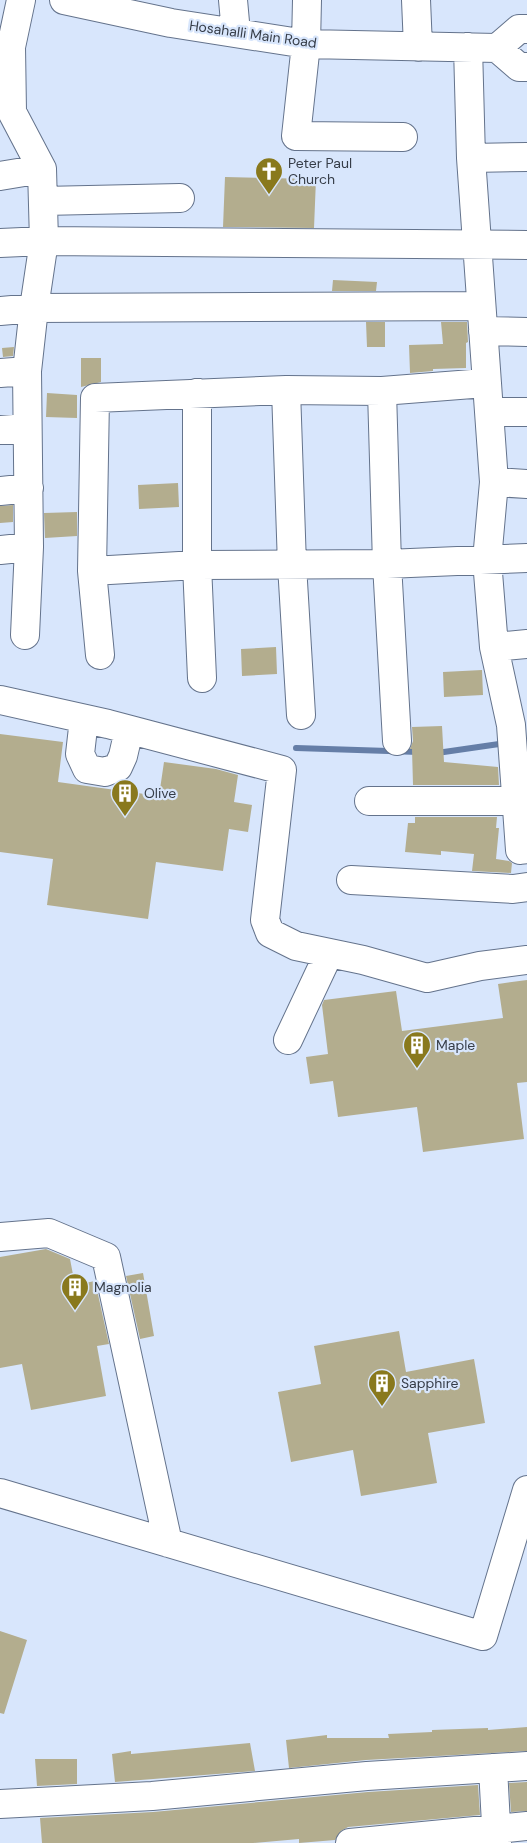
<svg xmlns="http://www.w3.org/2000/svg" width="527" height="1843" viewBox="0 0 527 1843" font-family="'DM Sans',sans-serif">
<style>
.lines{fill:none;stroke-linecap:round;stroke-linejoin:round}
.stream{stroke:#657ea7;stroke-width:6}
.building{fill:#b3ad8e}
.minor-casing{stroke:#64738c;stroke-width:30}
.minor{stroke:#fff;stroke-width:28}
.labels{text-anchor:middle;stroke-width:4.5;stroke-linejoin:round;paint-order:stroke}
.street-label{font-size:14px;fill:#363d48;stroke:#d8e6fc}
.poi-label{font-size:14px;fill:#363d48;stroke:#d8e6fc;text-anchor:start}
</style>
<rect width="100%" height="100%" fill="#d8e6fc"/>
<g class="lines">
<path class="stream" d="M296,748L419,752
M437,753L506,743"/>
</g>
<path class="building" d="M225,177L316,179L314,228L223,227Z
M333,280L377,282L376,291H332Z
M366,322H385V347H367Z
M441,322H467L468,342L466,343V368L433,369V371L410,373L409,345L443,344Z
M14,347L13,356L3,357L2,348Z
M81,358H101V382L81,387Z
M47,393L77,395V418L46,417Z
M178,483L179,507L139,509L138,485Z
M13,505V522L0,523V506Z
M77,512V536L45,538L44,513Z
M276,647L277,674L242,676L241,649Z
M482,670L483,695L444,697L443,672Z
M442,726L444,762L498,767L499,785H413L412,749H410L413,741L412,727Z
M0,734L63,742L58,782L159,796L164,762L216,769L238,775L234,802L252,805L248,832L229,829L223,871L156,862L148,919L47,905L53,859L0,852Z
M415,817H497L496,828H499L496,859L509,861L512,863L511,873L472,871L474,854L441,851V855L405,852L408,823H415Z
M527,980V1082L517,1083L524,1139L423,1152L417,1107L338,1117L333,1081L310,1084L306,1057L328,1054L322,1005L324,1000L396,991L402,1031L503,1018L498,984Z
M46,1249L70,1259L75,1285L95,1281L109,1344L97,1346L106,1396L31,1410L22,1364L0,1368V1257Z
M143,1273L154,1336L140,1339L126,1276Z
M399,1331L406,1372L474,1359L485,1423L428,1433L437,1483L361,1496L353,1450L291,1462L278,1392L321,1384L314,1346Z
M0,1631L27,1640L4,1714L0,1713Z
M527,1727V1751L366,1760L289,1768L286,1740L327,1735V1738H389L388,1734L432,1732V1730L488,1728V1730Z
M250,1743L255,1771L115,1782L112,1754L131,1751V1754Z
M35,1759H77V1784L37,1786Z
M527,1782V1811L511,1812L509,1783Z
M478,1785L480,1815L348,1827L341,1831L335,1840L299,1843V1839L253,1843H42L40,1818L153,1812L368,1792Z"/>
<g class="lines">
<g class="minor-casing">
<path id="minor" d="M21,0L11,47L12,112L42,169L44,241L34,308L27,371L29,547L25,635
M64,0L171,23L306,44L497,48L519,67H527
M233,0L236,33
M307,0L306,44L296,136L403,137
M416,0L418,47
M468,47L471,158L494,482L487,560L494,647L511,725L520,850L527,849
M497,48L519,29H527
M471,158L527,157
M0,176L42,169
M43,201L180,198
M0,243L44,241L527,245
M0,311L34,308L481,306
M483,331L527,332
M0,373L27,371
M286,390L292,565L301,715
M382,391L387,564L397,741
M197,393V565L202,678
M489,412H527
M0,430L27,428
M494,482L527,484
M0,491L29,488
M0,550L29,547
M92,571L197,565L387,564L527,558
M494,647L527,644
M100,655L92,571L95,398L286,390L382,391L485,383
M0,700L108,724L282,770L265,920L270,933L296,946L363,960L427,978L480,966L527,960
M84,719L80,754L87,769L105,772L118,767L123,756L129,730
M369,801H527
M351,880L513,889L527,887
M288,1040L329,953
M0,1237L49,1233L106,1257L168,1543
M0,1493L483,1636L527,1490
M493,1768L497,1843
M0,1804L152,1796L367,1776L527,1766
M350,1843L527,1826"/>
</g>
<use href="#minor" class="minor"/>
</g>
<defs>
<g id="church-pin" transform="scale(1.4375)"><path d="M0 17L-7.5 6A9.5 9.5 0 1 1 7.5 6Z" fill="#89791d" stroke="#d8e6fc"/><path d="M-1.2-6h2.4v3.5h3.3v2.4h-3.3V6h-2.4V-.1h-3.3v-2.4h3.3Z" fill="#fff"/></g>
<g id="building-pin" transform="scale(1.4375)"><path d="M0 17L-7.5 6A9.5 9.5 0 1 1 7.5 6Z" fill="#89791d" stroke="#d8e6fc"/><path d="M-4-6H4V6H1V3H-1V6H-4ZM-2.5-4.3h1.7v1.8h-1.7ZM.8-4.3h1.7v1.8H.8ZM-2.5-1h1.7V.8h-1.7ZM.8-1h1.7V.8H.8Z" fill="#fff"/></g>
</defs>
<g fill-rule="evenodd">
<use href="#church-pin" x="269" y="171"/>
<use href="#building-pin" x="125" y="793"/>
<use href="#building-pin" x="417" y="1045"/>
<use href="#building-pin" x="75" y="1287"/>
<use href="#building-pin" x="382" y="1383"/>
</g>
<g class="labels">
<g class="street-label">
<text transform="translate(253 34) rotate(8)" y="5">Hosahalli Main Road</text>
</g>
<g class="poi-label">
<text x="288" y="168">Peter Paul<tspan x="288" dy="16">Church</tspan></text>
<text x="144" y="798">Olive</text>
<text x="436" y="1050">Maple</text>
<text x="94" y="1292">Magnolia</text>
<text x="401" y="1388">Sapphire</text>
</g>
</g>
</svg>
